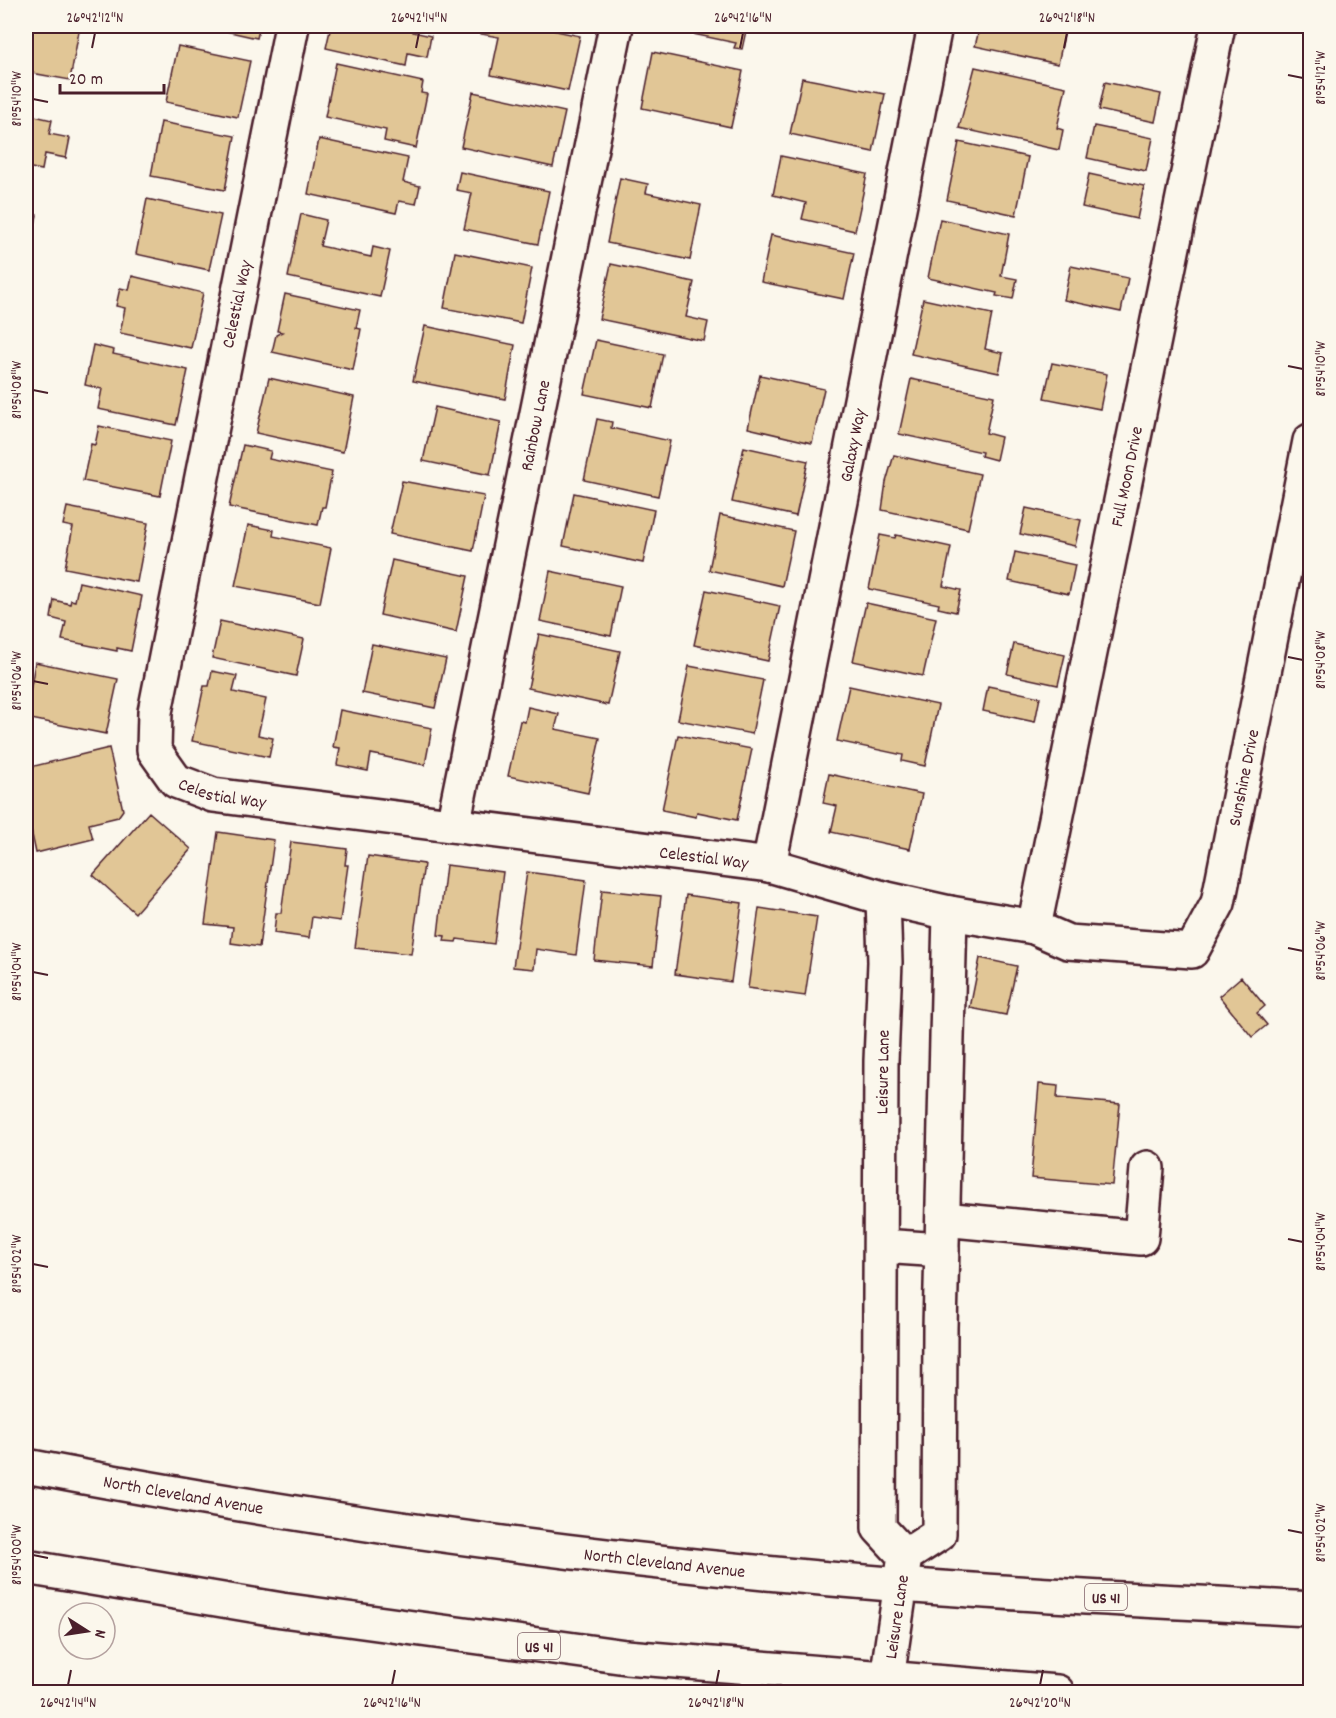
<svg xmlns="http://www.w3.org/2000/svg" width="1336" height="1718" viewBox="0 0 1336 1718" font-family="Dekko,sans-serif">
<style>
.building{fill:#e1c696;stroke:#4a1f2b;stroke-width:1.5}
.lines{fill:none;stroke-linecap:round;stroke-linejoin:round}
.minor-casing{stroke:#4a1f2b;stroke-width:38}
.major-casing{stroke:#4a1f2b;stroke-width:38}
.minor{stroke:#fbf7ec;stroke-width:33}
.major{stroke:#fbf7ec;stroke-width:33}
.ticks{fill:none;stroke:#4a1f2b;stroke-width:2}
.labels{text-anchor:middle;stroke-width:6;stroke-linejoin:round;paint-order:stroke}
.shield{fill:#fbf7ec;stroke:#7f6065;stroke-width:1.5}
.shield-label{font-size:16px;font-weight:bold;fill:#4a1f2b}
.street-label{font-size:18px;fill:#4a1f2b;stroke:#fbf7ec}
.neatline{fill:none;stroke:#4a1f2b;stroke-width:2}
.ticks-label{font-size:15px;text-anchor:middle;fill:#4a1f2b}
</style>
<rect width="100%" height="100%" fill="#fbf7ec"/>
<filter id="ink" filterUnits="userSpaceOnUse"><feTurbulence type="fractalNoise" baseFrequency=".0167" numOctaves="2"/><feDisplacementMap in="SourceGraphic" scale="12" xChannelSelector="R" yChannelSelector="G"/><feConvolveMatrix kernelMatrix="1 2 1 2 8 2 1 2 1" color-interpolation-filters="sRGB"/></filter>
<g filter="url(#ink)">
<path class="building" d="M26,26H80L70,80L26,72Z
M222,26H260L257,38L221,30Z
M331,26H414L413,32L431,36L427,57L408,53L406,66L326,48Z
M482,26H533L580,36L568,91L491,75L499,37L481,34Z
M655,26H747L742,49L734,48L736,43Z
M980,26H1066L1058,64L975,46Z
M178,46L250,61L238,117L166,102Z
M653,52L743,71L731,127L642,108Z
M336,63L423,82L421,93L427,94L416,148L384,141L386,130L325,117Z
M975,67L1066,87L1057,128L1063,130L1059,150L959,128Z
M802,78L885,94L873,152L790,134Z
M1105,82L1161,94L1155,122L1099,110Z
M473,92L565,112L553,167L461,147Z
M26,114L52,120L49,134L70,138L66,158L45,154L42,170L26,167Z
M161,122L235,136L225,190L151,176Z
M1094,126L1153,138L1146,171L1087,158Z
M319,139L408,158L403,182L420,186L416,204L399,201L396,213L308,194Z
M959,142L1028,157L1016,215L947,200Z
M781,156L867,174L855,231L802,219L806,203L773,195Z
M460,172L549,191L538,244L464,229L472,193L456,190Z
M1089,174L1144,186L1137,219L1082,207Z
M620,178L648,184L646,193L701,205L690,260L607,243Z
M147,199L221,215L209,270L136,254Z
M26,212L37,215L26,267Z
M301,214L326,220L320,246L371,257L373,247L390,251L380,297L288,277Z
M940,219L1009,234L1001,276L1017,279L1013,299L996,296L997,293L928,278Z
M771,235L854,253L844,299L761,282Z
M455,252L532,268L521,323L444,308Z
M611,264L694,282L686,317L708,322L704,341L599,319Z
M1071,266L1128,278L1121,312L1064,300Z
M132,276L203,293L191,348L120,333L125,308L116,306L120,288L129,290Z
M285,294L360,310L356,328L361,329L353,370L272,352L276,335L282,332L277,331Z
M923,299L992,314L985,349L1003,353L999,373L911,354Z
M425,326L515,345L505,399L413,381Z
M596,340L663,354L652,408L584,394Z
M93,345L114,350L113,354L188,370L176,425L98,409L102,389L85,385Z
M1052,363L1107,374L1100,409L1044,398Z
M760,375L824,389L812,443L748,428Z
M269,378L354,397L343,452L256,433Z
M911,379L994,396L986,433L1001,437L996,460L981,456L982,452L899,434Z
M435,407L501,422L490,475L423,461Z
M597,419L612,422L611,428L670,441L658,496L584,480Z
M99,426L171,441L160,496L83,481L91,444L95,445Z
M243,445L271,451L269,459L332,472L325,507H322L318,525L229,507Z
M744,447L808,461L796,516L732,502Z
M894,455L980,474L968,529L882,510L886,482Z
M402,481L484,496L473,551L390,534Z
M574,493L654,510L643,563L563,546Z
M67,507L148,523L137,582L65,568L73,527L63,525Z
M1026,508L1081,520L1075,546L1020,534Z
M720,515L794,531L782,586L709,570Z
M248,525L274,530L273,536L331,548L320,603L235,586Z
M880,535L895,538L896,535L951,547L943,586L961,590L956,612L938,608L939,604L869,589Z
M1015,552L1075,565L1069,594L1009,581Z
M392,560L468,576L456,632L380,615Z
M550,571L621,586L611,636L540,621Z
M79,582L142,596L131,651L117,648V651L62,640L66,622L51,618L54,600L70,604L71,600L75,601Z
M706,590L780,606L768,661L694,645Z
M866,603L936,618L923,676L853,661Z
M220,621L304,639L296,676L212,658Z
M539,634L620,651L608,705L528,688Z
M372,644L446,659L435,708L362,693Z
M1014,644L1065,655L1058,685L1007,674Z
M35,662L118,679L106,734L26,718Z
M689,666L763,680L752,734L678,720Z
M212,671L237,676L233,692L266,699L258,735L273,738L269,757L192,741L204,686H209Z
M849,686L938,705L925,766L902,761L903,755L837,741Z
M988,686L1040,697L1035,722L983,711Z
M528,707L559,714L555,729L600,738L588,793L508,776L520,721L525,722Z
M340,710L432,728L425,765L371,754L368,771L337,765L340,748L333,747Z
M678,735L752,749L737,820L697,812L696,817L662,810Z
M109,748L123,810L118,817L89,824L93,839L36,853L26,807V768Z
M829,774L922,794L910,849L831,832L837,806L823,803Z
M149,812L191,849L135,913L93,875Z
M218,832L274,840L259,947L231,943L233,927L205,924Z
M291,842L347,849L345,865H348L340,921L312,917L309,938L274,933L276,913H281Z
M368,856L424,864L411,954L355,948Z
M446,865L503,872L494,944L457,939L456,942L444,941L445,936L438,935Z
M527,872L586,880L576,955L536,949L534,969L513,967Z
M602,890L661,896L653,966L594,960Z
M686,895L742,903L731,982L675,974Z
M759,908L817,917L805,996L748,988Z
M980,958L1017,966L1006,1015L970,1008Z
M1241,977L1265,1006L1257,1013L1267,1025L1252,1037L1219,996Z
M1039,1084L1058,1086L1057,1098L1120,1104L1112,1185L1031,1178Z"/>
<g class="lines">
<g class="minor-casing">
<g id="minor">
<path id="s1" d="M292,26L155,712L154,750L176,781L213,795L769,865L883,898L950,913L1034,927L1068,942L1192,951L1218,903L1310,441"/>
<path id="s2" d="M453,825L616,26"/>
<path id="s3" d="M769,865L935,26"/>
<path d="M883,898L885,962L881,1061L879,1528L905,1556"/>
<path id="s4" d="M1034,927L1218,26"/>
<path d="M943,1219L1141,1238L1147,1168"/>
<path d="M881,1246L942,1250"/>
<path id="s5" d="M885,1692L905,1556L939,1534L940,1328L950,913"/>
</g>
</g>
<g class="major-casing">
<g id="major">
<path id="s6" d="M26,1466C314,1521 608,1562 902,1585C1038,1596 1174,1601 1310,1609"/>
<path d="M26,1567L282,1610L626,1657L1057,1692"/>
</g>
</g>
<use href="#minor" class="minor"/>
<use href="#major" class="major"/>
</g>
</g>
<path class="ticks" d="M92,48L95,33M416,48L419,33M740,48L743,33M1064,48L1067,33M1288,75L1303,78M33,99L48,102M1288,366L1303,369M33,390L48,393M1288,657L1303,660M33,681L48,684M1288,948L1303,951M33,972L48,975M1288,1239L1303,1242M33,1264L48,1267M1288,1530L1303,1533M33,1555L48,1558M68,1685L71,1670M392,1685L395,1670M716,1685L719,1670M1040,1685L1043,1670"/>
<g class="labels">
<g class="shield">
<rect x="1085" y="1584" width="42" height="26" rx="4.5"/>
<rect x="518" y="1633" width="42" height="26" rx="4.5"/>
</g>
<g class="shield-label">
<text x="1106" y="1603">US 41</text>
<text x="539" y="1652">US 41</text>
</g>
<g class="street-label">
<text transform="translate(236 304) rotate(-78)" y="6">Celestial Way</text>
<text dy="6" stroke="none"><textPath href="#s2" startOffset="408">Rainbow Lane</textPath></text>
<text dy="6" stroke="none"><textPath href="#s3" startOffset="428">Galaxy Way</textPath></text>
<text dy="6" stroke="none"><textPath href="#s4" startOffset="460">Full Moon Drive</textPath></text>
<text dy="6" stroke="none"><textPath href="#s1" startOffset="1992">Sunshine Drive</textPath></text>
<text dy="6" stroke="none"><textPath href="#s1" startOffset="824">Celestial Way</textPath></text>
<text dy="6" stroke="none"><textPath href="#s1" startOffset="1310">Celestial Way</textPath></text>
<text transform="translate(882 1072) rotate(-89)" y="6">Leisure Lane</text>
<text dy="6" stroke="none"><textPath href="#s6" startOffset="160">North Cleveland Avenue</textPath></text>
<text dy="6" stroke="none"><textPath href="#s6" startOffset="646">North Cleveland Avenue</textPath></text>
<text dy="6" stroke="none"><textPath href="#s5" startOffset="76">Leisure Lane</textPath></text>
</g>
</g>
<rect width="1336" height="1718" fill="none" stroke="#fbf7ec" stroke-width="66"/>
<g transform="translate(87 1631) rotate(102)"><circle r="28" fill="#fbf7ec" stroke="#b4a19f" stroke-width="1.5"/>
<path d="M0-4.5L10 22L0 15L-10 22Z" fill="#4a1f2b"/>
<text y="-9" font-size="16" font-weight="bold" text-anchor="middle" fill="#4a1f2b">N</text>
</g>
<path d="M60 84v9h104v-9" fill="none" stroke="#4a1f2b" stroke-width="3"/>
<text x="69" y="84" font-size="18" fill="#4a1f2b" stroke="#fbf7ec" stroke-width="4.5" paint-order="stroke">20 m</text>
<rect x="33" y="33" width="1270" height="1652" class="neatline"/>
<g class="ticks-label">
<text x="95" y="22">26°42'12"N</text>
<text x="419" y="22">26°42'14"N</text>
<text x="743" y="22">26°42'16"N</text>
<text x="1067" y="22">26°42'18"N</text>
<text transform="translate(1320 78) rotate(-90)" y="5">81°54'12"W</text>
<text transform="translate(16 99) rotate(-90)" y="5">81°54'10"W</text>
<text transform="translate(1320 369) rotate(-90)" y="5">81°54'10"W</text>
<text transform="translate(16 390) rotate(-90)" y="5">81°54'08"W</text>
<text transform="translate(1320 660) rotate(-90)" y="5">81°54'08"W</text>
<text transform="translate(16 681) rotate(-90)" y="5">81°54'06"W</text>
<text transform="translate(1320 951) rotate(-90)" y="5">81°54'06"W</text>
<text transform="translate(16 972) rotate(-90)" y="5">81°54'04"W</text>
<text transform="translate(1320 1242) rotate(-90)" y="5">81°54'04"W</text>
<text transform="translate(16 1264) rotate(-90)" y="5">81°54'02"W</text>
<text transform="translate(1320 1533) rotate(-90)" y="5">81°54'02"W</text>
<text transform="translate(16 1555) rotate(-90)" y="5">81°54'00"W</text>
<text x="68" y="1707">26°42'14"N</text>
<text x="392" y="1707">26°42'16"N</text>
<text x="716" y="1707">26°42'18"N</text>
<text x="1040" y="1707">26°42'20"N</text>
</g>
</svg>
